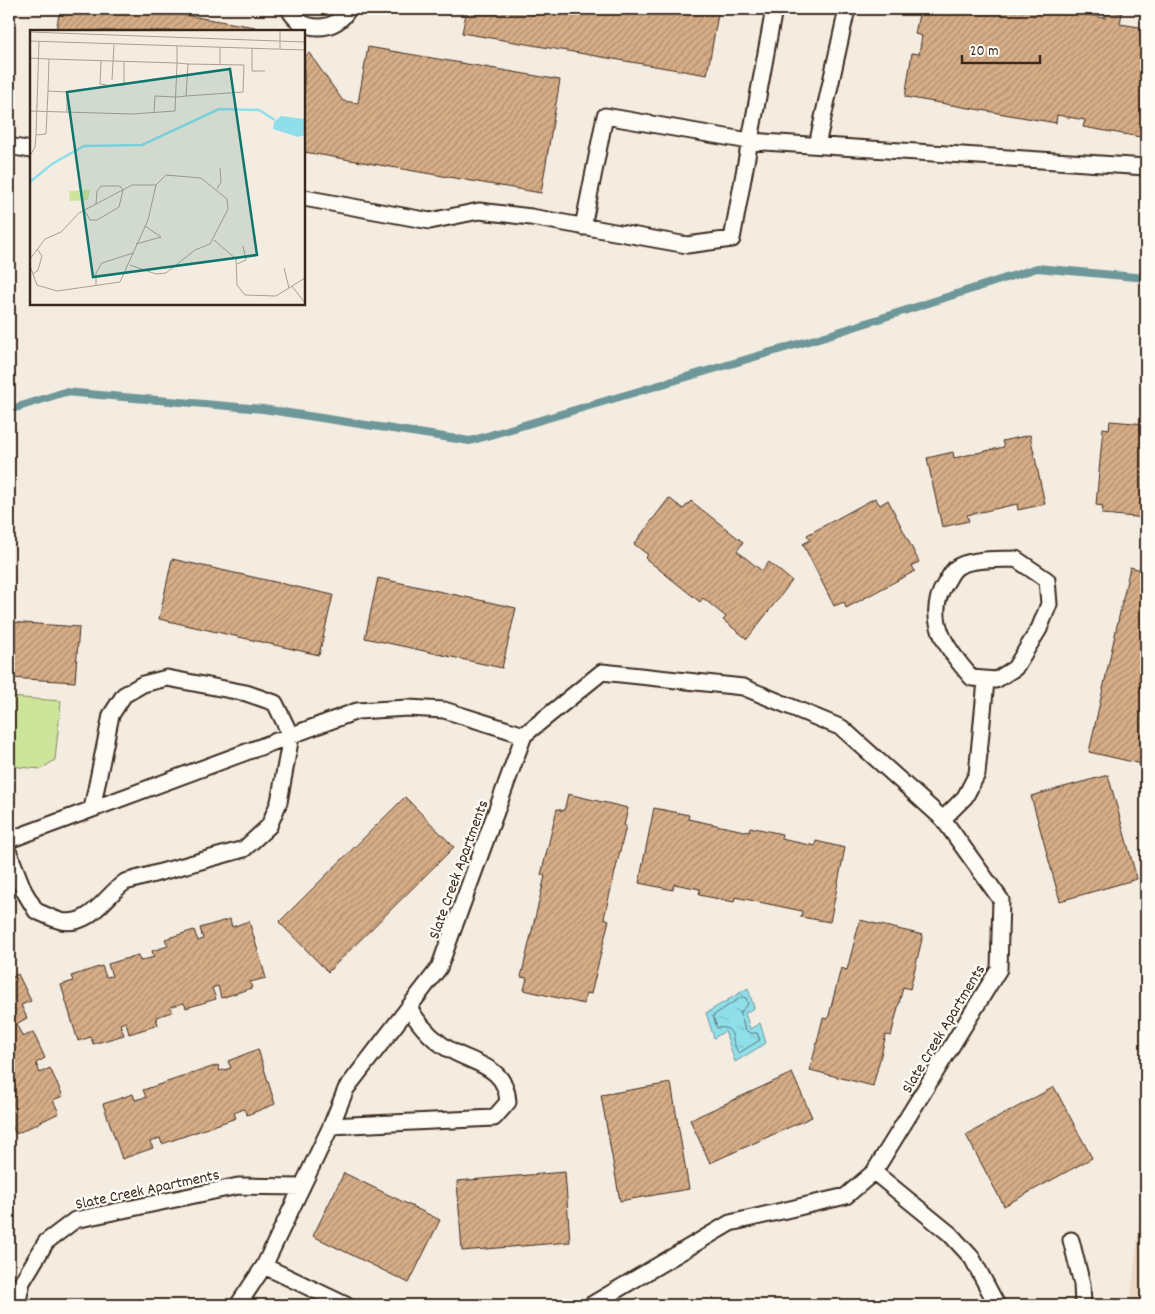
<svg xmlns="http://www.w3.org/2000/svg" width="1155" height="1314" viewBox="0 0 1155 1314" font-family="Dekko,sans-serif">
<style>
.built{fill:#ecd9c6}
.garden{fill:#cde59a;stroke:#84885c}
.water{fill:url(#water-ripples);stroke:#6d9799}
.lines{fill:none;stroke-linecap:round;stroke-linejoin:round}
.shore{stroke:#5d7270;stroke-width:1}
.stream{stroke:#6d9799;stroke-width:8}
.building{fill:url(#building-hatch);stroke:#3b2a1e}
.service-casing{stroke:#3b2a1e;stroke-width:19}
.service{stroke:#fdfcf7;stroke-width:15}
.labels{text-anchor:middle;stroke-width:4.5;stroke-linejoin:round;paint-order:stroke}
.street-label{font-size:16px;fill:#3b2a1e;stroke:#fdfcf7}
.inset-river{fill:none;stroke:#8fdfeb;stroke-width:2.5}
.inset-road{fill:none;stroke:#ab9e93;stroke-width:1}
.view{fill:#0f766e;fill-opacity:0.15;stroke:#0f766e;stroke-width:2.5}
.inset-edge{fill:none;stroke:#3b2a1e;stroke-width:2.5}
</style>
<defs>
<pattern id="water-ripples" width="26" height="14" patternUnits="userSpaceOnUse" patternTransform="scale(1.25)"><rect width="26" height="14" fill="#8fdfeb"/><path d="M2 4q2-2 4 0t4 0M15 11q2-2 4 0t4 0" fill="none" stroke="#7cc0c9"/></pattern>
<pattern id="building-hatch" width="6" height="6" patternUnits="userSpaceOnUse" patternTransform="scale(1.25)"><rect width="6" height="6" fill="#d6ad87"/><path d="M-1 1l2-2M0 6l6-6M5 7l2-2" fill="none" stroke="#af8d6e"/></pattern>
</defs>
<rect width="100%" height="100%" fill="#f5ece1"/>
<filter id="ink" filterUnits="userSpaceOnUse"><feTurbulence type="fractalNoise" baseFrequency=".02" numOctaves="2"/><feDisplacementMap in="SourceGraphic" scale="10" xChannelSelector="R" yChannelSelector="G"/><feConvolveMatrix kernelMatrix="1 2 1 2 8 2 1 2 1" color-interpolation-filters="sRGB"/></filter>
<g filter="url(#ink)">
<path class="built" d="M1146,1166V1305H1130Z"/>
<path class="garden" d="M9,697L61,701L55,760L41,769L9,766Z"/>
<path class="water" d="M748,988L754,1008L745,1013L750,1029L760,1023L766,1043L735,1062L725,1031L714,1038L706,1013Z"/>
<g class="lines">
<path class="shore" d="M742,997L746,998L748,1004L740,1013L745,1030L750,1033H757L760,1040L739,1053C729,1042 738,1025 717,1028L713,1016Z"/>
<path class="stream" d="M9,410L65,392L263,409L470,441L832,334L1037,268L1146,278"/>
</g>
<path class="building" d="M60,9H148L255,27V31H56Z
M467,9H719L707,75L462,33Z
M920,9H1033L1073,15V12L1105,18L1106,13L1110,14L1111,11L1122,13L1120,24L1146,28V138L1083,127L1085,120L1057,115L1056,123L905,97L912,53L919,54L922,36L915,34Z
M368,47L560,80L541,193L304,152V57L309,53L343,101L358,103Z
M1110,421L1146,424V518L1102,514L1103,506L1096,505L1103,428L1109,429Z
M1030,435L1045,504L1018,510L1017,504L967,515L969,521L942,527L927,458L953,452L954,458L1004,447L1002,441Z
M669,498L683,509L691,501L743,542L737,551L762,571L769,562L792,581L747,639L723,620L726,617L703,598L700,602L645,558L648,555L634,544Z
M875,498L880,505L888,500L919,562L912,566L915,571L846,608L844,602L834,606L803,544L810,540L807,535Z
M172,559L333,595L319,655L159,619Z
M1130,567L1146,571V765L1089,752Z
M378,578L516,608L502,668L365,638Z
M9,622L79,627L75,682L9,678Z
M1108,775L1137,879L1060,901L1031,796Z
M568,794L628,808L624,826H626L604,918L609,920L591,994L586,993L584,1004L524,990L527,978L521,977L545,876L541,875L557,809L564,811Z
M405,797L454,847L328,972L279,922Z
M654,808L689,815L688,819L749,832L750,827L782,834L781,839L815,846L816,841L845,848L830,922L801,917L802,911L735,897L734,902L699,895L700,889L674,884L673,890L639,883Z
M230,919L232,927L249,921L266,978L250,982L252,988L221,998L218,986L212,988L216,999L186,1008L184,1003L170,1007L172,1012L156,1017L158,1025L129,1034L126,1022L120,1024L124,1035L93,1044L91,1037L78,1041L61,985L73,981L71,976L102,966L106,977L112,976L108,964L138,955L140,961L154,957L152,951L168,946L165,939L194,930L198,941L203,939L200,928Z
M860,920L923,935L910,989L903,987L891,1036L886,1035L873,1086L810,1070L823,1018L828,1019L841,968L847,970Z
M18,974L31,1001L21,1005L27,1018L16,1024L23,1037L33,1032L45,1058L36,1063L40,1073L50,1068L63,1096L53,1100L59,1113L16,1134L9,1122V979Z
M258,1049L275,1104L247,1115L244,1109L234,1113L236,1118L162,1144L160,1138L150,1142L153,1148L122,1159L103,1104L133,1094L135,1100L146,1097L143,1090L218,1065L220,1071L231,1068L228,1061Z
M792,1073L812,1117L710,1163L690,1120Z
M671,1083L689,1189L620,1201L601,1095Z
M1054,1087L1092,1158L1004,1206L966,1135Z
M565,1172L570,1242L462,1251L457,1181Z
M344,1173L440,1220L409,1283L313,1236Z"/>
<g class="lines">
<g class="service-casing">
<path id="service" d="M289,9C300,33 337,33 348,9
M817,145L847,9
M9,146L31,150
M304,198L430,221L479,211L531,217L687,245L732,239L774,9
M583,227L605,116L749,141L1146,167
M1016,559L1047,580L1049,604L1039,629L1015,668L996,680L972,678C949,652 923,619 945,584C948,580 951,572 956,568C968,558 1000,560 1016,559Z
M524,735L602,672L743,687L842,728L943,819L1001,900L999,969L874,1172L846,1196L730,1223L591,1305
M943,819L965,797L977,774L986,681
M9,840L357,711L408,708L444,710L524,735L439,968L346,1089L331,1126L264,1266L238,1305
M9,853L24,891L36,911C44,914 53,919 61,921C90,927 105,896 125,882L244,849L269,826L279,802L291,736L275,703L246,693L167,678L143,684L124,695L111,715L92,809
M331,1126L494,1118L508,1102C506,1067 478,1065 452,1051C433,1041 420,1026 409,1008
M874,1172L950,1234L972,1258L997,1305
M1071,1240L1082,1284L1083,1305
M264,1266L346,1305
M17,1305L22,1282L46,1242L75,1220L238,1186L302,1187"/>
</g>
<use href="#service" class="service"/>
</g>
</g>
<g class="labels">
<g class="street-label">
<text transform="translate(457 869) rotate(-70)" y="6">Slate Creek Apartments</text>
<text transform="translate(942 1028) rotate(-59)" y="6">Slate Creek Apartments</text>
<text transform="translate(147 1188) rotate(-12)" y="6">Slate Creek Apartments</text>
</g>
</g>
<g transform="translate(30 30)">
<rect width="275" height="275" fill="#f5ece1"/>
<path d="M60,160L58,170L40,171L39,161Z" fill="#cde59a"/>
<path d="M251,86L275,89V105L268,107L243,99L244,92Z" fill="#8fdfeb"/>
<path class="inset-river" d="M0,152L22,134L54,116L112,115L189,79L229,80L245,90"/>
<path class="inset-road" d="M0,2L275,12M0,11L275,20M147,16V33L158,34M222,18V41H235M250,19V0M0,28L19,29M71,31L70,54L77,55M190,34V17M82,50L84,15M87,55H94V32M0,81L102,84L145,81L147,33L19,29L18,61M124,82L125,66L146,67L156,66L213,62L214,35L158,34L156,66M6,105L9,12M0,126L5,117L6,105L16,104L18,61L37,62V82M187,159L191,152L190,138M55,181L60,190H67L89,177L93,160L90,156H71L67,161L66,174M184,210L206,229L207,255L215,265L246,266L275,248M106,214L131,207L115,196M0,229L15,209L31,202L49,183L102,155H126L118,190L90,252L27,261L7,255L0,236M207,234L216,230L213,216M100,235L126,244L136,243L165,220L180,214L198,179L197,169L171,148L136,145L126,155M254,238L259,258M3,244L8,240L12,226L7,219M66,255V243L72,233L103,223M262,256L275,273"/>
<path class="view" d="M200,39L227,225L63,247L37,62Z"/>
<rect width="275" height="275" class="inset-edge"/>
</g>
<rect width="1155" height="1314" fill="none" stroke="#fdfcf7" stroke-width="30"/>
<rect x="15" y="15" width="1125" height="1284" fill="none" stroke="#3b2a1e" stroke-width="2" filter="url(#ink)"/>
<path d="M962 55v8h78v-8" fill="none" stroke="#3b2a1e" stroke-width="2.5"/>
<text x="970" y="55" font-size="15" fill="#3b2a1e" stroke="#fdfcf7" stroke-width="4" paint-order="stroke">20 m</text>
</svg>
